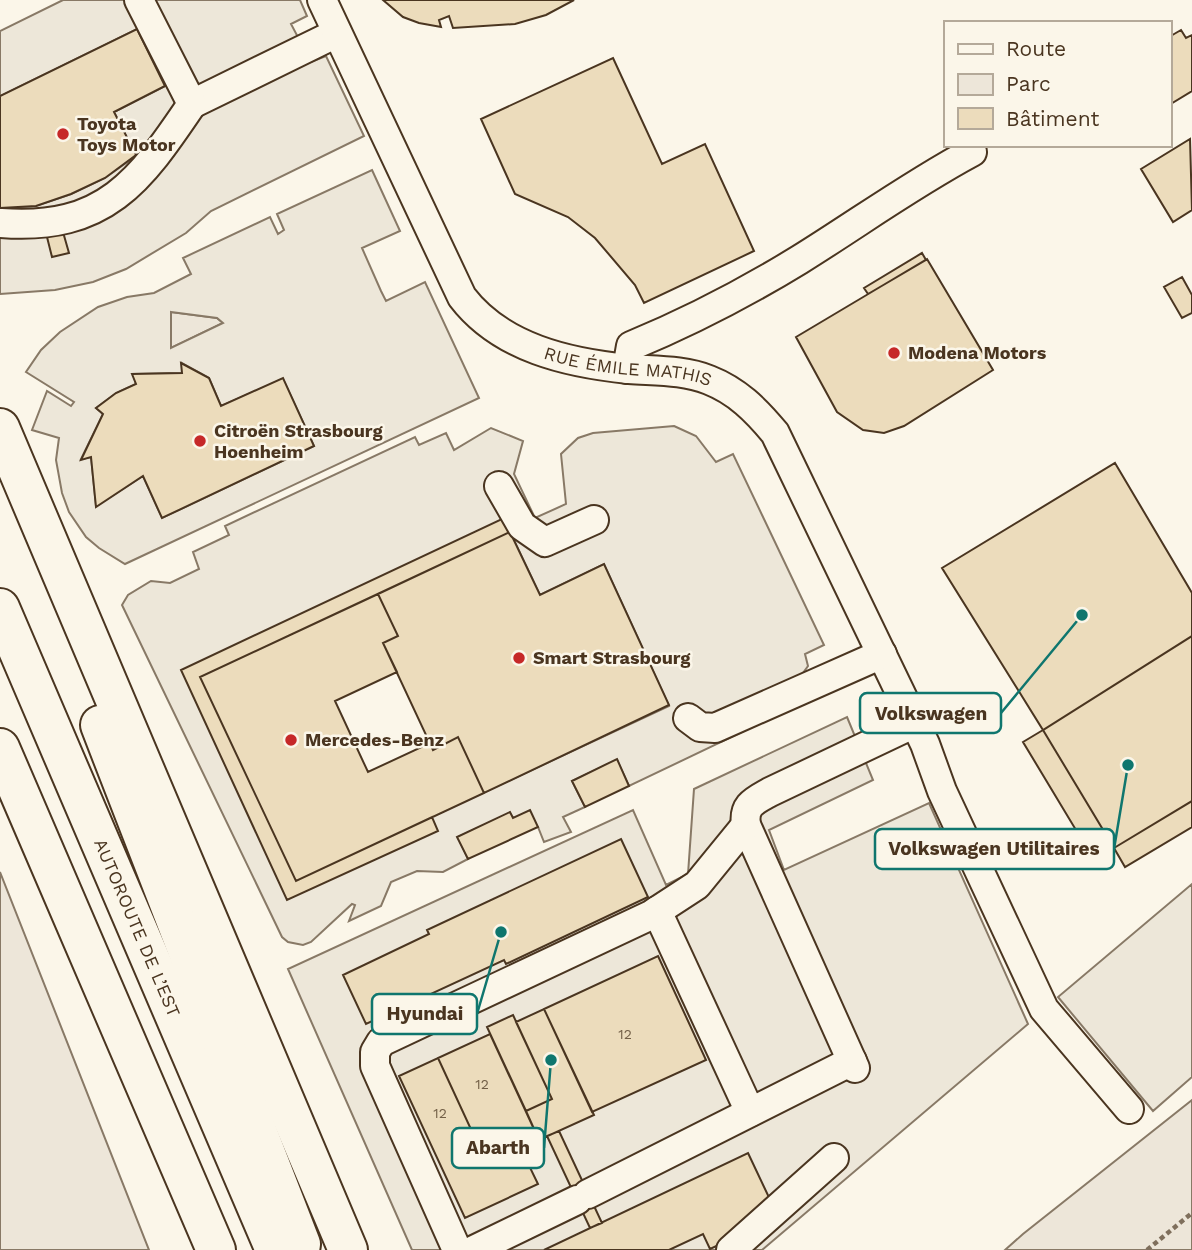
<svg xmlns="http://www.w3.org/2000/svg" width="1192" height="1250" viewBox="0 0 1192 1250" font-family="'Work Sans',sans-serif">
<style>
.green{fill:#ede6d9;stroke:#887966;stroke-width:2}
.parking{fill:#ede7d9;stroke:#887966;stroke-width:2;fill-rule:evenodd}
.building{fill:#ecdcbc;stroke:#4a3520;stroke-width:2}
.lines{fill:none;stroke-linecap:round;stroke-linejoin:round}
.minor-casing{stroke:#4a3520;stroke-width:32}
.highway-casing{stroke:#4a3520;stroke-width:42}
.path{stroke:#7f6f5c;stroke-width:4.5;stroke-dasharray:5 3.5;stroke-linecap:butt}
.minor{stroke:#fbf6e9;stroke-width:28}
.highway{stroke:#fbf6e9;stroke-width:38}
.poi-dot{fill:#c62828;stroke:#fbf6e9;stroke-width:2.5}
.labels{text-anchor:middle;stroke-width:5;stroke-linejoin:round;paint-order:stroke}
.number-label{font-size:14px;fill:#725f47}
.poi-label{font-size:18px;font-weight:bold;fill:#4a3520;stroke:#fbf6e9;text-anchor:start}
.street-label{font-size:18px;fill:#4a3520;stroke:#fbf6e9}
.leader{fill:none;stroke:#0f766e;stroke-width:2.5}
.callout-dot{fill:#0f766e;stroke:#fbf6e9;stroke-width:2.5}
.callout{fill:#fbf6e9;stroke:#0f766e;stroke-width:2.5}
.callout-label{font-size:19px;text-anchor:middle;font-weight:bold;fill:#4a3520}
</style>
<rect width="100%" height="100%" fill="#fbf6e9"/>
<path class="green" d="M171,312L217,318L223,323L171,348Z
M0,872L149,1250H0Z
M1192,1100V1250H1005L1023,1234Z"/>
<path class="parking" d="M63,0H300L307,16L291,24L311,62L326,56L364,136L211,211L186,233L126,269L93,282L55,290L0,294V208L36,206L71,194L105,178L136,156L114,112L165,86L137,29L0,96V31Z
M372,170L400,231L362,248L381,291L386,301L425,282L479,398L125,564L99,548L86,537L69,512L62,493L56,460L59,438L32,430L47,391L71,406L74,402L26,372L41,350L60,332L98,307L127,297L154,293L191,274L183,258L270,217L278,234L284,230L277,214ZM171,312L217,318L223,323L171,348ZM182,363L209,378L221,406L283,379L314,446L162,518L143,476L96,506L91,457L81,459L103,414L96,408L116,393L136,384L133,374L182,373Z
M674,426L696,436L716,462L733,454L824,645L805,654L808,666L803,673L819,695L629,786L617,760L572,781L585,807L563,817L571,832L544,842L538,827L513,818L510,813L458,837L468,859L443,872L417,871L391,882L381,906L349,921L355,905L352,904L311,942L303,945L288,942L282,937L122,605L128,595L151,581L170,583L199,569L193,552L229,535L225,526L415,437L419,445L446,433L454,450L491,428L523,441L514,474L535,518L566,504L561,454L578,438L593,433ZM510,532L540,595L604,564L669,706L296,880L201,677Z
M847,717L873,780L769,830L784,870L929,803L1028,1024L762,1250H412L288,969L633,810L666,885L688,874L694,789Z
M1192,884V1077L1153,1111L1058,997Z"/>
<path class="building" d="M383,0H574L546,15L515,24L453,28L449,16L439,20L441,27L419,23L403,17Z
M137,29L165,86L114,112L136,155L105,178L71,194L36,206L0,208V96Z
M1181,30L1186,38L1192,35V91L1169,105V37Z
M613,58L662,164L705,144L754,251L644,303L635,285L595,238L568,217L515,194L481,119Z
M1190,139L1192,210L1173,222L1141,169Z
M61,225L69,253L52,257L45,229Z
M922,253L926,260L868,294L864,288Z
M927,259L993,370L904,426L884,433L863,430L837,412L796,337Z
M1182,277L1192,295V313L1182,318L1164,287Z
M181,363L209,378L221,406L283,378L314,446L162,518L143,476L96,507L91,457L81,460L103,414L96,408L116,393L136,384L132,374L182,373Z
M1115,463L1192,593V636L1043,730L942,568Z
M504,518L510,532L200,677L296,881L432,817L438,831L287,900L181,670Z
M510,532L540,595L604,564L669,705L484,793L458,737L433,750L383,643L398,636L378,594Z
M378,594L398,636L383,643L397,672L335,701L368,772L430,743L433,750L458,737L484,793L296,881L200,677Z
M1192,636V801L1114,848L1043,730Z
M1043,730L1114,848L1094,860L1023,742Z
M617,759L629,786L585,807L572,781Z
M1192,801V827L1125,867L1114,848Z
M530,810L538,827L468,859L457,837L510,812L513,818Z
M621,839L648,897L506,964L504,960L366,1024L343,975L429,934L427,930Z
M658,956L706,1060L592,1112L544,1009Z
M544,1009L594,1115L539,1140L526,1111L552,1099L516,1022Z
M513,1015L552,1099L526,1111L487,1027Z
M490,1034L539,1140L487,1164L438,1058Z
M438,1058L487,1164L521,1149L538,1184L465,1218L399,1076Z
M559,1131L602,1223L590,1228L547,1136Z
M748,1153L774,1208L745,1233L710,1249L703,1234L669,1250H544Z"/>
<g class="lines">
<g class="minor-casing">
<g id="minor">
<path d="M139,0L192,104L337,33"/>
<path id="s1" d="M322,0L462,297C501,348 568,363 629,369C656,371 684,370 709,380C737,391 756,410 775,433L925,744L942,791L1044,1009L1129,1109"/>
<path d="M1,223C105,231 140,181 192,104"/>
<path d="M627,369L631,346C689,322 745,293 799,260C857,224 912,184 972,152"/>
<path d="M499,486L522,526L545,542L594,520"/>
<path d="M688,718L700,727L715,728L882,654"/>
<path d="M657,911L750,1112"/>
<path d="M855,1068L746,825C743,805 754,801 770,792L915,723"/>
<path d="M588,1194L852,1061"/>
<path d="M457,1250L375,1066V1052L381,1042L651,915L697,885L746,825"/>
<path d="M474,1250L577,1200"/>
<path d="M731,1250L834,1158"/>
</g>
</g>
<g class="highway-casing">
<g id="highway">
<path d="M0,428L348,1250"/>
<path id="s2" d="M0,608L275,1250"/>
<path d="M100,725L301,1244L300,1250"/>
<path d="M0,748L216,1250"/>
</g>
</g>
<path class="path" d="M1147,1250L1192,1213"/>
<use href="#minor" class="minor"/>
<use href="#highway" class="highway"/>
</g>
<g class="poi-dot">
<circle cx="63" cy="134" r="7"/>
<circle cx="894" cy="353" r="7"/>
<circle cx="200" cy="441" r="7"/>
<circle cx="519" cy="658" r="7"/>
<circle cx="291" cy="740" r="7"/>
</g>
<g class="labels">
<g class="number-label">
<text x="625" y="1039">12</text>
<text x="482" y="1089">12</text>
<text x="440" y="1118">12</text>
</g>
<g class="poi-label">
<text x="77" y="130">Toyota<tspan x="77" dy="21">Toys Motor</tspan></text>
<text x="908" y="359">Modena Motors</text>
<text x="214" y="437">Citroën Strasbourg<tspan x="214" dy="21">Hoenheim</tspan></text>
<text x="533" y="664">Smart Strasbourg</text>
<text x="305" y="746">Mercedes-Benz</text>
</g>
<g class="street-label">
<text dy="6" stroke="none"><textPath href="#s1" startOffset="514">RUE ÉMILE MATHIS</textPath></text>
<text dy="6" stroke="none"><textPath href="#s2" startOffset="348">AUTOROUTE DE L’EST</textPath></text>
</g>
</g>
<path class="leader" d="M1082 615L1001 713M1128 765L1114 849M501 932L477 1014M551 1060L544 1148"/>
<g class="callout-dot">
<circle cx="1082" cy="615" r="7"/>
<circle cx="1128" cy="765" r="7"/>
<circle cx="501" cy="932" r="7"/>
<circle cx="551" cy="1060" r="7"/>
</g>
<g class="callout">
<rect x="860" y="693" width="141" height="40" rx="7"/>
<rect x="875" y="829" width="239" height="40" rx="7"/>
<rect x="372" y="994" width="105" height="40" rx="7"/>
<rect x="452" y="1128" width="92" height="40" rx="7"/>
</g>
<g class="callout-label">
<text x="931" y="720">Volkswagen</text>
<text x="994" y="855">Volkswagen Utilitaires</text>
<text x="425" y="1020">Hyundai</text>
<text x="498" y="1154">Abarth</text>
</g>
<rect x="944" y="21" width="228" height="126" fill="#fbf6e9" stroke="#b4a999" stroke-width="2"/>
<rect x="958" y="44" width="35" height="10" fill="#fbf6e9" stroke="#b4a999" stroke-width="2"/>
<text x="1006" y="56" font-size="21" fill="#4a3520">Route</text>
<rect x="958" y="74" width="35" height="21" fill="#ede6d9" stroke="#b4a999" stroke-width="2"/>
<text x="1006" y="91" font-size="21" fill="#4a3520">Parc</text>
<rect x="958" y="108" width="35" height="21" fill="#ecdcbc" stroke="#b4a999" stroke-width="2"/>
<text x="1006" y="126" font-size="21" fill="#4a3520">Bâtiment</text>
</svg>
